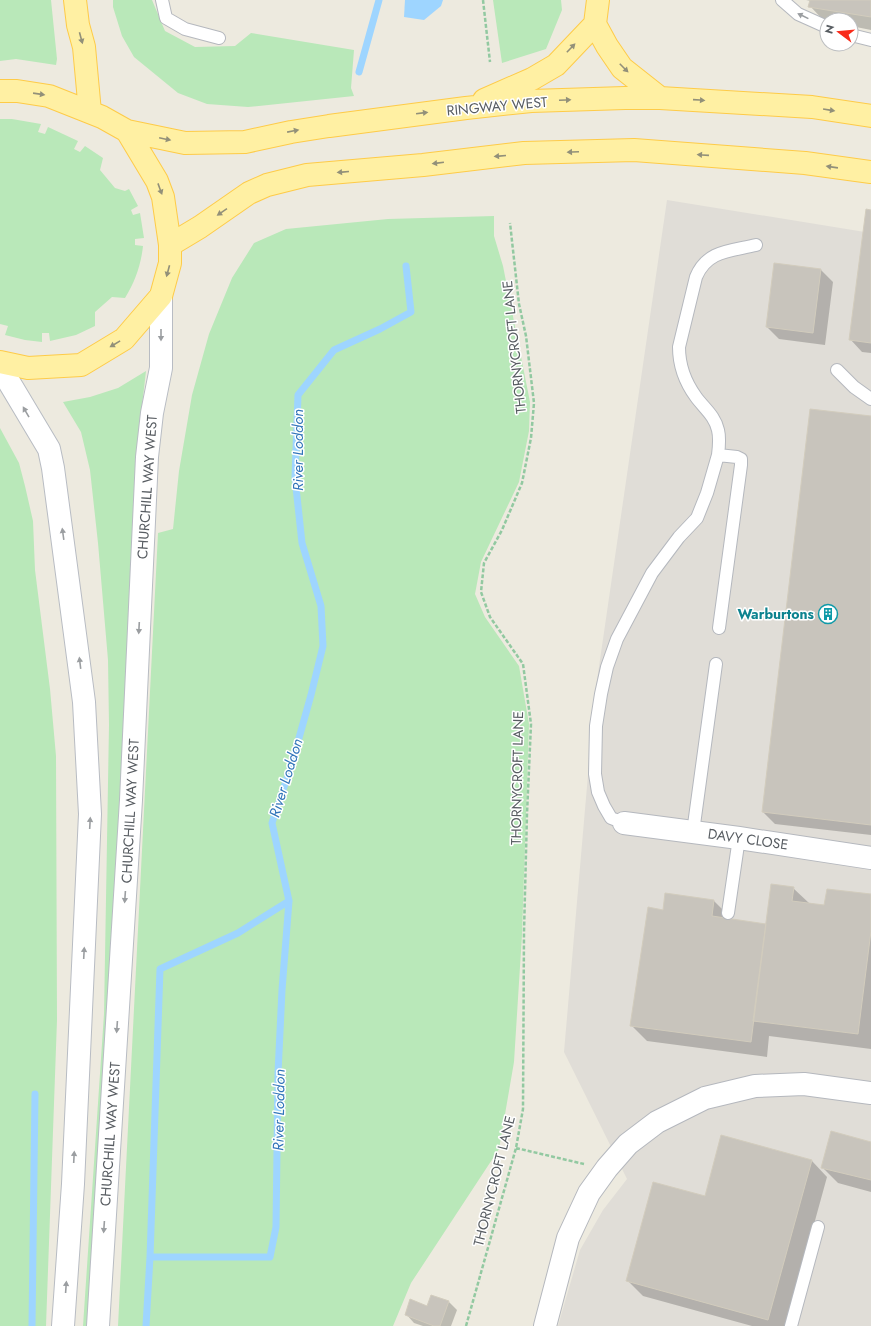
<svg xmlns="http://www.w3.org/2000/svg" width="871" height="1326" viewBox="0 0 871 1326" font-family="Jost,sans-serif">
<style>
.industrial{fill:#e0ddd7}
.green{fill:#b9e8b9}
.water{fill:#9ed5ff}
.shadow{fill:#0003}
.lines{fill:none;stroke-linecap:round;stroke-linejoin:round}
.stream{stroke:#9ed5ff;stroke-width:7}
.building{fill:#c8c4bc;stroke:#d2ccbd}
.service-casing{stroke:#b5b8be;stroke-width:14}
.minor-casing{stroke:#b5b8be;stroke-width:24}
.secondary-casing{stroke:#b8bcc3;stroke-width:24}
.primary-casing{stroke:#fecb48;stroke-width:24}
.path{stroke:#92c9a1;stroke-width:2.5;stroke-dasharray:4 2;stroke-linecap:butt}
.service{stroke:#fff;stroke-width:12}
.minor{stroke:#fff;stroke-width:22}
.secondary{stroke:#fff;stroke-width:22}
.primary{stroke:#fff0a3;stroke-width:22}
.oneway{fill:#9b9ea1}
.oneway2{fill:#929079}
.labels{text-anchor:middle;stroke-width:3;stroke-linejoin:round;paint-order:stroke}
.street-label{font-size:14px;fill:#585d62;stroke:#fff}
.culture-label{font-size:14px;font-weight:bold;fill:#0d838f;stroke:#fff;text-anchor:end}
.water-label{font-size:15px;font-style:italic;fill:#3275ba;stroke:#fff}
</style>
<rect width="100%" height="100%" fill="#edeadf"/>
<path class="industrial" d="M667,200L871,233V1326H558L580,1250L603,1210L627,1179L564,1052L595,694Z"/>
<path class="green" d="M0,0H51L57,59L56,65L16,59L0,61Z
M113,0H152L165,31L195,47L235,46L251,33L354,50L351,88L354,96L248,107L207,104L178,93L134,57L122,36L113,7Z
M493,0H561L562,10L546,49L502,63Z
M0,119H12L41,124L38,132L45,134L48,127L78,141L74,149L80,152L85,146L103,158L100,170L115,188L125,191L129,189L138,206L131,210L133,215L140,213L144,238L135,239V245L143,246C141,265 135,282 125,298L112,297L95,312V326L76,335L50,341L49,333H42V342L25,340L5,335L8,326L0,324Z
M494,216V236L503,266L530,402L529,431L519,482L481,562L475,594L485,617L519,666L529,724L522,935L514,1062L499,1149L411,1283L393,1326H118L158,533L173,529L179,471L192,395L209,334L232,278L254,243L286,229L388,219Z
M146,371L138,441L131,639L92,1326H83L104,1014L109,725L108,660L98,543L90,470L81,432L63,402L90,397L118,388Z
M0,428L19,463L25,486L33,521L35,570L50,689L56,756L57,1020L46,1326H0Z"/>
<path class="water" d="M405,0H443L441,6L424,20L404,17Z"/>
<path class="shadow" d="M806,0H871V30L851,26V20H827V22H825L810,6L811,1Z
M871,211V353L862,352L850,339Z
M821,270L833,282L825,345L779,339L767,327Z
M871,417V835L775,824L763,812Z
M793,888L809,903L825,906L871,895V1049L769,1036L767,1057L647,1041L631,1025L664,911L714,901L730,917L729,919L767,925Z
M871,1143V1192L838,1183L822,1167Z
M812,1161L827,1177L786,1326H752L643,1296L627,1280L705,1198Z
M432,1296L449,1302L457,1310L451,1326H423L414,1323L406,1314L428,1307Z"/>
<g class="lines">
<path class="stream" d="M359,72L379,0
M150,1257H270L276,1227L278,1073L282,990L289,901L272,823L292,763L311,695L323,646L321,606L302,543L295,478L298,395L334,350L380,329L411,312L406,266
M32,1326L35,1094
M146,1326L150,1257L160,969L238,933L289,901"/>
</g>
<path class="building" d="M810,0H871V17L808,7Z
M866,209L871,210V343L849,340Z
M774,263L821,269L813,333L766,327Z
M810,409L871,416V825L762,812Z
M771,884L794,887L792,901L824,905L827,889L871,894V931L858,1034L753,1021Z
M665,893L714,900L712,916L766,924L751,1042L630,1026L648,907L663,910Z
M831,1131L871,1142V1180L821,1168Z
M721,1135L812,1160L768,1320L626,1281L653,1182L705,1196Z
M431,1295L449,1301L440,1326H434L405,1315L410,1299L427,1306Z"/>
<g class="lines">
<g class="service-casing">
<path id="service" d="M162,0L166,18L185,29L219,38
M782,0L798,14L827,27
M851,35L871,40
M837,370L854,387L871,399
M718,455C719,447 720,438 718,430C715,416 704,408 696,397C685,382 679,364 679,347L696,277C707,250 731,251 756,245
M624,823L611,818L604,806L598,792L595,774L596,726L601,694L607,667L617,639L652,573L679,537L697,518L707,493L718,455L737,457L741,459V465L719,628
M693,832L716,664
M728,913L739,838
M791,1326L818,1227"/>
</g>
<g class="minor-casing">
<path id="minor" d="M624,823L739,838L871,858
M545,1326L568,1238L589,1193L607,1168L628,1144L657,1122L705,1098L755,1086L804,1084L871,1093"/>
</g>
<g class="secondary-casing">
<path id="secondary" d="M0,367L49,449L53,468L84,702L90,814L73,1184L63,1326
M98,1326L131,800L147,457L152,413L161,368V296"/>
</g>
<g class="primary-casing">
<path id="primary" d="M75,0L78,25L84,47L90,112
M598,0L595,24L607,46L622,68L660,98
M0,91H17L49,96L102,117L127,131L157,181L163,197L170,245V263L161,296L124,339L81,365L28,368L0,362
M484,100L532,79L556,65L595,24
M127,131L185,143L245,142L291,132L329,126L466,108L531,101L625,98H660L812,107L871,116
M170,245L200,227L249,193L267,185L307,175L423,165L524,153L634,150L805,163L871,172"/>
</g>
<path class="path" d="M483,0L490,62
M516,1148L584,1164
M466,1326L516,1148L523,1109L524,932L527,814L531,724L523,664L490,617L481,592L484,563L502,530L522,483L531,438L534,403L526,336L519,304L510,223"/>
<use href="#service" class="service"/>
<use href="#minor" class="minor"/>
<use href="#secondary" class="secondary"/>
<use href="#primary" class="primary"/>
</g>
<defs><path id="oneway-solid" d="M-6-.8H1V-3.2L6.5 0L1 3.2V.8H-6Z"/></defs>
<g class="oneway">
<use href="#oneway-solid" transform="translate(803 16) rotate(-154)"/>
<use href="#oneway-solid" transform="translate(161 335) rotate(90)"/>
<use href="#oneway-solid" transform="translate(26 412) rotate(-120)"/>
<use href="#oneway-solid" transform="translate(63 534) rotate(-98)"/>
<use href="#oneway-solid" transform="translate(139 628) rotate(93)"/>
<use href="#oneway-solid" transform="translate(80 663) rotate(-97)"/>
<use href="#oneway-solid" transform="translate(90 823) rotate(-87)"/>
<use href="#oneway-solid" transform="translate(125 897) rotate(94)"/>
<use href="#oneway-solid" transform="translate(84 953) rotate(-87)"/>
<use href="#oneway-solid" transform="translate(117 1027) rotate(94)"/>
<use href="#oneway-solid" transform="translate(74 1157) rotate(-87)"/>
<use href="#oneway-solid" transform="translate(104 1227) rotate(94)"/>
<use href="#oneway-solid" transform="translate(66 1287) rotate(-86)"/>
</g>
<g class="oneway2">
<use href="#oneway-solid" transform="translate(81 38) rotate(75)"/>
<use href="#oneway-solid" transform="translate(571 48) rotate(-46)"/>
<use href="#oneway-solid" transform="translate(624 68) rotate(45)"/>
<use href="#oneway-solid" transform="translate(39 94) rotate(8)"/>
<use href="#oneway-solid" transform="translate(565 100) rotate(-2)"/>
<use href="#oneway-solid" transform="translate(699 100) rotate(4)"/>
<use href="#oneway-solid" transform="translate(829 110) rotate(9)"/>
<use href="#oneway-solid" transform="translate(422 113) rotate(-7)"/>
<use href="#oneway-solid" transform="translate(293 131) rotate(-11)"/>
<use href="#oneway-solid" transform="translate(165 139) rotate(12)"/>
<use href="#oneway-solid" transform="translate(573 152) rotate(178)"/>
<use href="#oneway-solid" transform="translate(703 155) rotate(-176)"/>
<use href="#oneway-solid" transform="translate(500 156) rotate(175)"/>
<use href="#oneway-solid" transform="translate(438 163) rotate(173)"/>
<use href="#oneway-solid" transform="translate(832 167) rotate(-172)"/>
<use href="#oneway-solid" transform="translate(343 172) rotate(175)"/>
<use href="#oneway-solid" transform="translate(160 189) rotate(70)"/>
<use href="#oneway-solid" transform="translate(222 212) rotate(146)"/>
<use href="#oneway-solid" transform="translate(168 271) rotate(105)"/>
<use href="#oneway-solid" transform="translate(115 344) rotate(149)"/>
</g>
<defs>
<g id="building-ring" transform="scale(1)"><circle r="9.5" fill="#fff" stroke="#0f9aa8" stroke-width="1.5"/><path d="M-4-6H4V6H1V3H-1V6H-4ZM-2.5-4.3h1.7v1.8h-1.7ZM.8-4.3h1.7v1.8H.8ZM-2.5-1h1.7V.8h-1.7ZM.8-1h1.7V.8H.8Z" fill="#0f9aa8"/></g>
</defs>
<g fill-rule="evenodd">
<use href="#building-ring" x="828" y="614"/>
</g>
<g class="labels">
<g class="street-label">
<text transform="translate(497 106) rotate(-5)" y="5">RINGWAY WEST</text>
<text transform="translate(514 347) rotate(-96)" y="5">THORNYCROFT LANE</text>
<text transform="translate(147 487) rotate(-86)" y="5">CHURCHILL WAY WEST</text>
<text transform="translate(517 778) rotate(-89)" y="5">THORNYCROFT LANE</text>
<text transform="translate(130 811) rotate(-87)" y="5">CHURCHILL WAY WEST</text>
<text transform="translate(748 839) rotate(8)" y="5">DAVY CLOSE</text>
<text transform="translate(110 1134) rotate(-86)" y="5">CHURCHILL WAY WEST</text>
<text transform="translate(494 1181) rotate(-76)" y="5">THORNYCROFT LANE</text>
</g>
<g class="culture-label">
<text x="814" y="619">Warburtons</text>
</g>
<g class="water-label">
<text transform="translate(298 450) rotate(-90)" y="5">River Loddon</text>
<text transform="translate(286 778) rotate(-73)" y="5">River Loddon</text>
<text transform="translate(279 1110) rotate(-89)" y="5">River Loddon</text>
</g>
</g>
<g transform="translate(839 32) rotate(286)"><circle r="19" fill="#ffffff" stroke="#bcbec0"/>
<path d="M0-3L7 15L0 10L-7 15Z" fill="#f92b1a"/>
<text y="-6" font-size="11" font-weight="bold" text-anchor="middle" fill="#585d62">N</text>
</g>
</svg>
